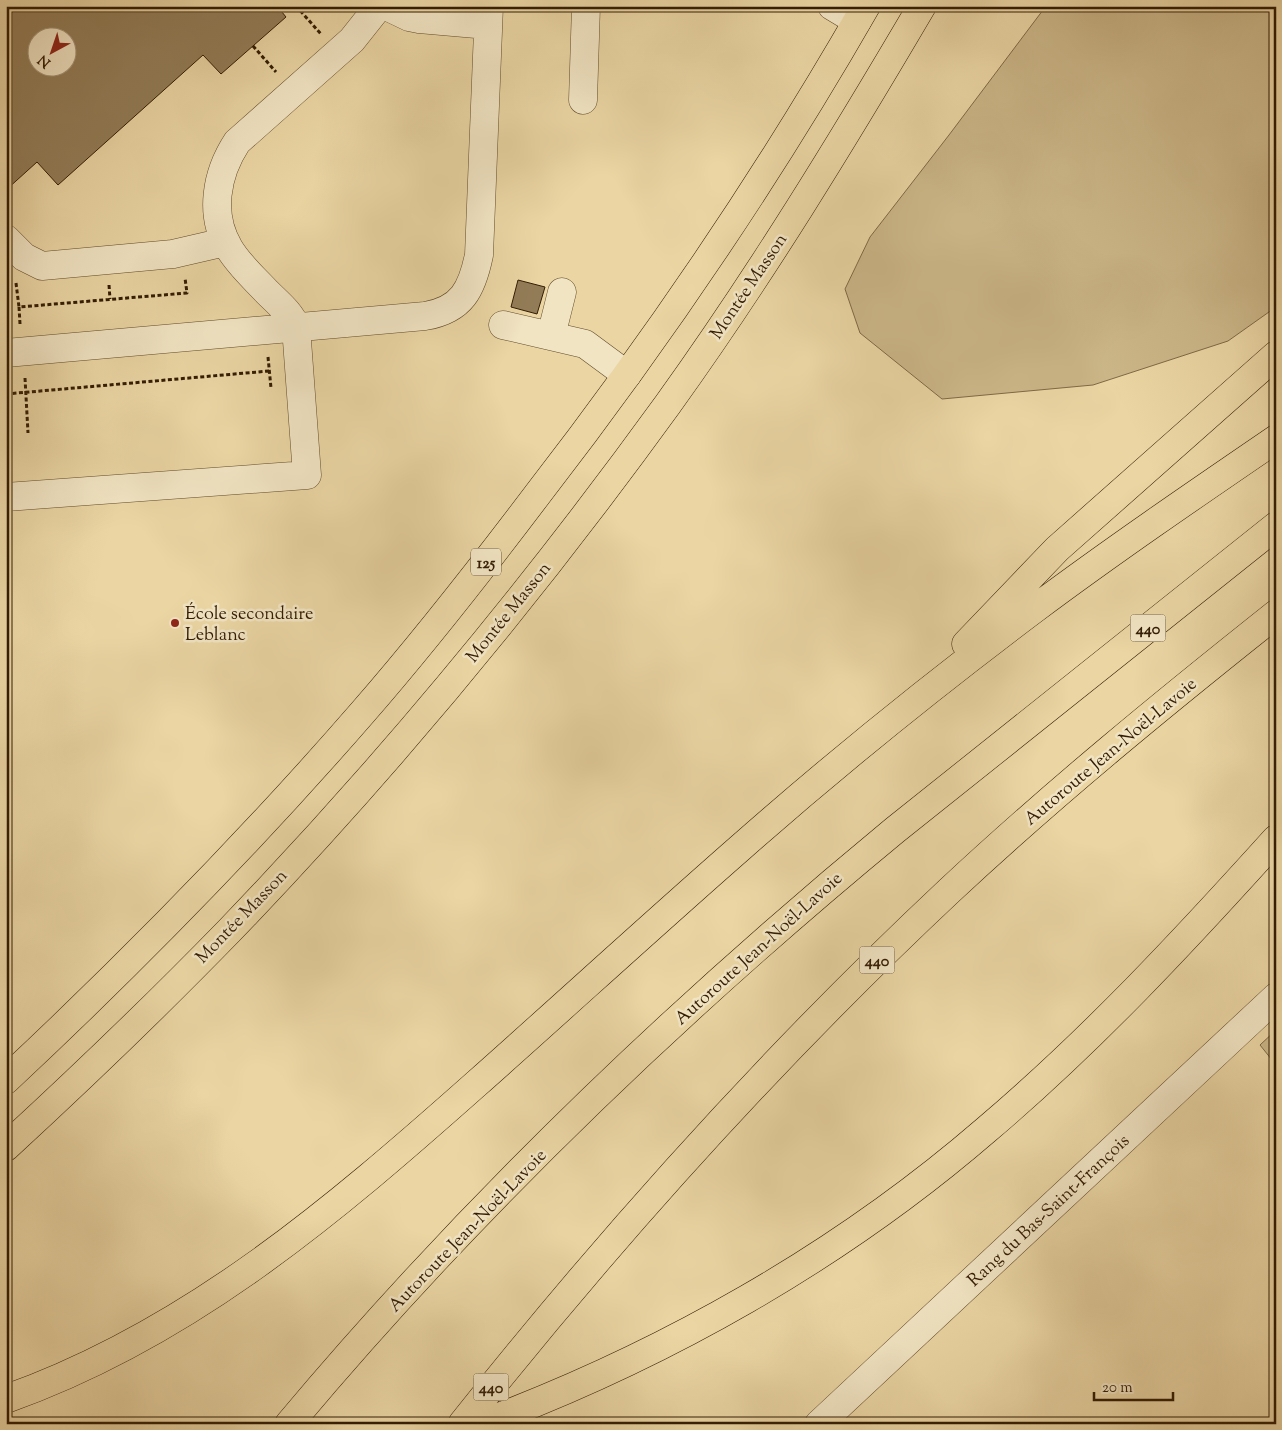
<svg xmlns="http://www.w3.org/2000/svg" width="1282" height="1430" viewBox="0 0 1282 1430" font-family="'Sorts Mill Goudy',serif">
<style>
.green{fill:#cbb688;stroke:#7f6946}
.building{fill:#927c57;stroke:#331c04;fill-rule:evenodd}
.lines{fill:none;stroke-linecap:round;stroke-linejoin:round}
.minor-casing{stroke:#614a2c;stroke-width:29}
.major-casing{stroke:#331c04;stroke-width:29}
.highway-casing{stroke:#331c04;stroke-width:29}
.path{stroke:#331c04;stroke-width:3;stroke-dasharray:4 2.5;stroke-linecap:butt}
.minor{stroke:#f1e4c3;stroke-width:28}
.major{stroke:#ead5a3;stroke-width:28}
.highway{stroke:#ead5a3;stroke-width:28}
.poi-dot{fill:#8f2418;stroke:#f1e4c3;stroke-width:2}
.labels{text-anchor:middle;stroke-width:5;stroke-linejoin:round;paint-order:stroke}
.shield{fill:#f1e4c3;stroke:#6c583d;stroke-width:1}
.shield-label{font-size:16px;font-weight:bold;fill:#331c04}
.street-label{font-size:18px;fill:#331c04;stroke:#f1e4c3}
.poi-label{font-size:18px;fill:#331c04;stroke:#f1e4c3;text-anchor:start}
</style>
<rect width="100%" height="100%" fill="#ead5a3"/>
<filter id="stains"><feTurbulence type="fractalNoise" baseFrequency=".004" numOctaves="4"/><feColorMatrix values="0 0 0 0 .2 0 0 0 0 .09 0 0 0 0 .02 0 0 0 .5 -.17"/></filter>
<radialGradient id="worn" r=".72"><stop offset=".6" stop-color="#630" stop-opacity="0"/><stop offset="1" stop-color="#630" stop-opacity=".3"/></radialGradient>
<path class="green" d="M1046,6H1276V307L1228,341L1093,385L942,399L860,333L845,289L870,237L949,135Z
M1276,1030V1065L1260,1045Z"/>
<path class="building" d="M6,6H277L286,17L221,74L203,55L58,185L37,162L6,190ZM38,38H68V68H38Z
M518,280L545,287L537,314L511,307Z"/>
<g class="lines">
<g class="minor-casing">
<path id="minor" d="M386,6L409,17L419,19L488,25
M832,6L857,21
M583,100L586,6
M6,239L24,257L42,266L173,254L225,242
M503,325L585,344L627,375
M551,336L562,292
M6,353L425,316C462,310 472,289 479,255L489,6
M6,497L307,475L296,327C291,313 277,302 267,292C254,278 239,265 229,248C209,215 216,174 237,142L352,40L379,6
M819,1424L1276,997"/>
</g>
<g class="major-casing">
<path id="major" d="M6,1080C131,963 251,841 363,712C424,642 481,569 537,495C657,340 768,177 866,6
M6,1147C82,1077 157,1005 229,931C387,767 534,589 668,404C760,276 842,142 922,6"/>
</g>
<g class="highway-casing">
<path id="highway" d="M966,644L1057,549L1276,355
M6,1399C189,1334 333,1211 476,1084C565,1005 651,926 740,848C834,765 932,686 1033,610C1112,551 1194,495 1276,439
M289,1424C470,1208 678,1009 895,830L1276,526
M462,1424C613,1234 772,1057 949,891C1054,793 1164,703 1276,614
M481,1424C663,1356 839,1257 986,1130C1091,1041 1184,941 1276,839"/>
</g>
<path class="path" d="M296,6L321,34
M253,46L276,72
M16,283L19,307
M109,285L110,299
M20,324L19,307L187,293L185,278
M268,357L271,388
M25,378L28,433
M6,394L269,371"/>
<use href="#minor" class="minor"/>
<use href="#major" class="major"/>
<use href="#highway" class="highway"/>
</g>
<circle class="poi-dot" cx="175" cy="623" r="5"/>
<g class="labels">
<g class="shield">
<rect x="471" y="548.5" width="30" height="27" rx="4"/>
<rect x="1130.5" y="614.5" width="35" height="27" rx="4"/>
<rect x="859.5" y="946.5" width="35" height="27" rx="4"/>
<rect x="473.5" y="1373.5" width="35" height="27" rx="4"/>
</g>
<g class="shield-label">
<text x="486" y="568">125</text>
<text x="1148" y="634">440</text>
<text x="877" y="966">440</text>
<text x="491" y="1393">440</text>
</g>
<g class="street-label">
<text transform="translate(748 286) rotate(-56)" y="6">Montée Masson</text>
<text transform="translate(508 612) rotate(-51)" y="6">Montée Masson</text>
<text transform="translate(1110 751) rotate(-40)" y="6">Autoroute Jean-Noël-Lavoie</text>
<text transform="translate(241 916) rotate(-46)" y="6">Montée Masson</text>
<text transform="translate(758 948) rotate(-42)" y="6">Autoroute Jean-Noël-Lavoie</text>
<text transform="translate(1048 1210) rotate(-43)" y="6">Rang du Bas-Saint-François</text>
<text transform="translate(467 1230) rotate(-46)" y="6">Autoroute Jean-Noël-Lavoie</text>
</g>
<g class="poi-label">
<text x="185" y="619">École secondaire<tspan x="185" dy="21">Leblanc</tspan></text>
</g>
</g>
<rect width="1282" height="1430" fill="none" stroke="#ead5a3" stroke-width="25"/>
<rect x="8" y="8" width="1267" height="1415" fill="none" stroke="#331c04" stroke-width="2.5"/>
<rect x="12" y="12" width="1257" height="1405" fill="none" stroke="#331c04"/>
<g transform="translate(52 52) rotate(220)"><circle r="24" fill="#f1e4c3" stroke="#a59477"/>
<path d="M0-4L9 19L0 12L-9 19Z" fill="#8f2418"/>
<text y="-8" font-size="14" font-weight="bold" text-anchor="middle" fill="#331c04">N</text>
</g>
<path d="M1094 1392v8h79v-8" fill="none" stroke="#331c04" stroke-width="2.5"/>
<text x="1102" y="1392" font-size="15" fill="#331c04" stroke="#f1e4c3" stroke-width="4" paint-order="stroke">20 m</text>
<rect width="100%" height="100%" filter="url(#stains)"/>
<rect width="100%" height="100%" fill="url(#worn)"/>
</svg>
